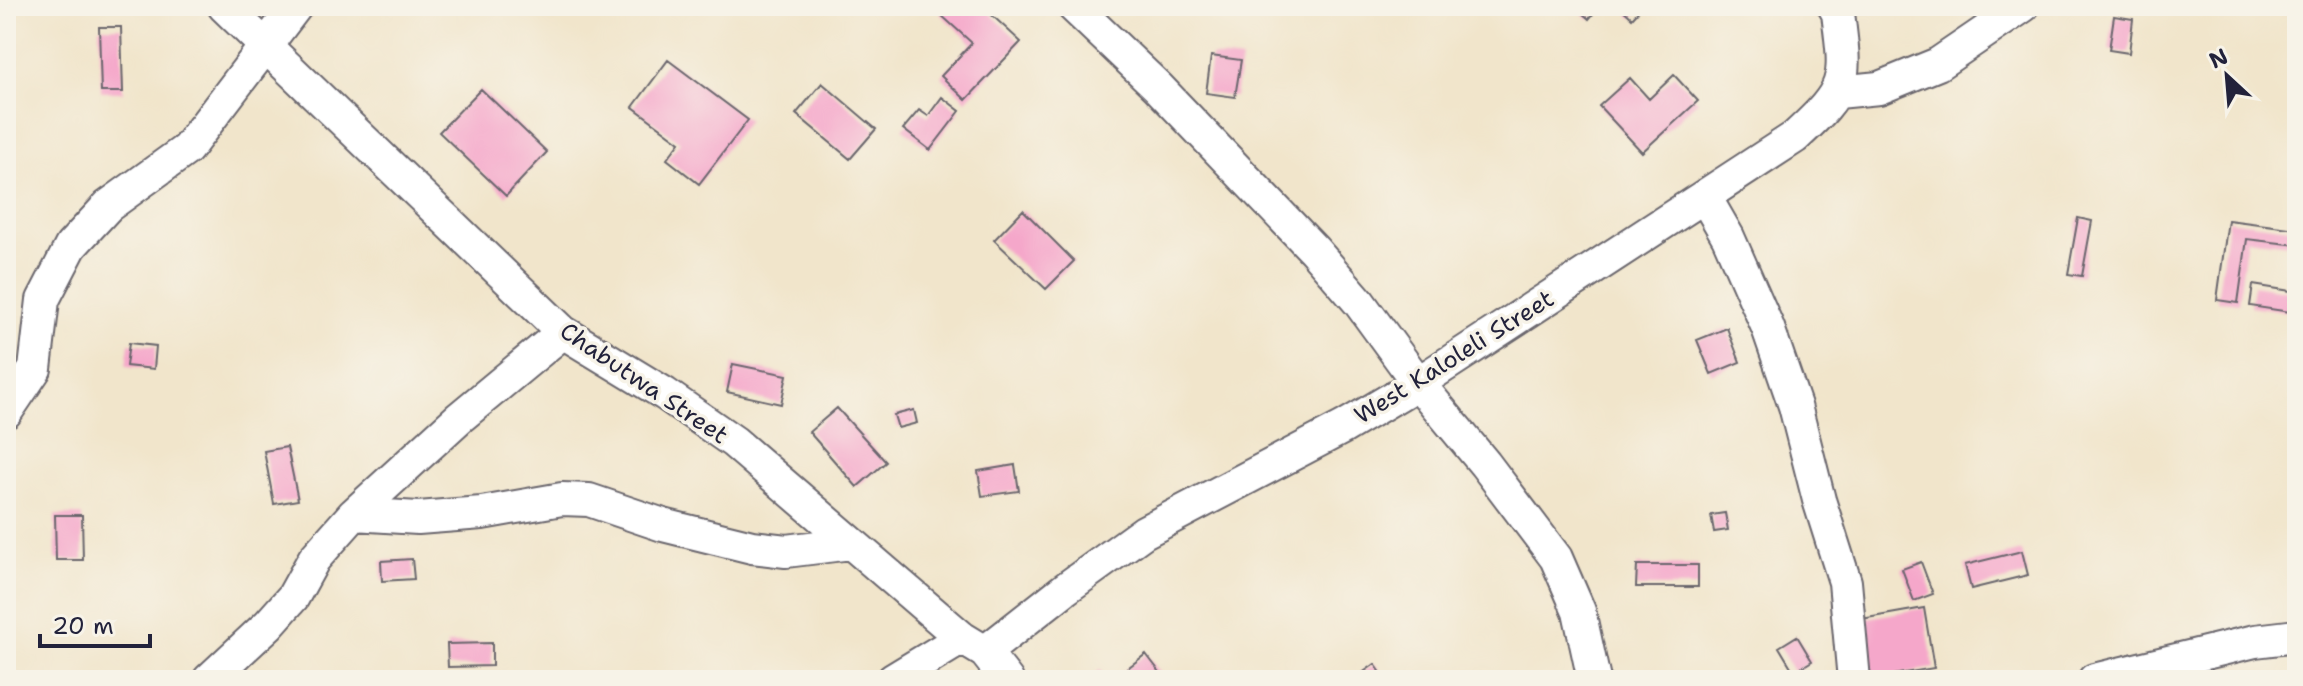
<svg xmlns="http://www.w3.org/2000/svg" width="2303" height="686" viewBox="0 0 2303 686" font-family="'Shantell Sans',sans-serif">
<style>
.building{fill:#f5a7ca}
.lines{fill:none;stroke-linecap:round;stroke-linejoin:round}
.street-casing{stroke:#6a666d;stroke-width:36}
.street{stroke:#fff;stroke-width:32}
.labels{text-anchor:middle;stroke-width:7;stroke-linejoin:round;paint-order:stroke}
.street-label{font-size:24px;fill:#22223b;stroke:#f7f3e8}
</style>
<rect width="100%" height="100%" fill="#f7f3e8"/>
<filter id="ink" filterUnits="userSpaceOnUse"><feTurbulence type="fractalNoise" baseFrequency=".0125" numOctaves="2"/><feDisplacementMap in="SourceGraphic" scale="16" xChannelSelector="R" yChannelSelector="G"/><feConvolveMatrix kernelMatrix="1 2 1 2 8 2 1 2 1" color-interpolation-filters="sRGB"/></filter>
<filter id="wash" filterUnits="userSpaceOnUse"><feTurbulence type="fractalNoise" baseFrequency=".006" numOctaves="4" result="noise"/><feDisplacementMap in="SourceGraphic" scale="32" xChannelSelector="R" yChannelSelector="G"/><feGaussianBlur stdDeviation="1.8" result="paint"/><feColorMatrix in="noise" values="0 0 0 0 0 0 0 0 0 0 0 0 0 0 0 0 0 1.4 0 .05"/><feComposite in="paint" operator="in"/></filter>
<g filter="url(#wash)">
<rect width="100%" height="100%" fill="#f1e5cb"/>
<g id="blocks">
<path class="building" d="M948,6H982L1021,42L966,100L941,76L972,43L940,14Z
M1574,6H1600L1589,19Z
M1619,6H1643L1632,18Z
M2114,16L2133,19L2129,53L2109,50Z
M99,27H121L123,92H101Z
M1211,56L1241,60L1235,97L1206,93Z
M668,60L748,120L699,184L667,159L680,142L633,107Z
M1674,75L1698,101L1642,152L1599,106L1630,78L1649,99Z
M822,83L876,129L850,159L796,114Z
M481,89L547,152L506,196L439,132Z
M942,97L960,111L930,150L903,129L919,110L928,116Z
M1023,210L1074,261L1046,289L994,240Z
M2078,218L2092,221L2082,276L2068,274Z
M2228,220L2297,229V245L2247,239L2238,303L2217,300Z
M2253,285L2297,292V313L2250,306Z
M1727,328L1740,362L1711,374L1697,340Z
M129,343L156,346L154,369L126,366Z
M733,364L787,375L781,404L727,392Z
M837,408L886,462L857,487L809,432Z
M914,410L917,423L898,428L894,415Z
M287,447L298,500L274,504L264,451Z
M1015,465L1019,491L982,496L978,471Z
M1725,513L1728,530L1714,532L1711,515Z
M55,515H82L83,560H56Z
M2022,551L2028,575L1971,589L1965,565Z
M412,559L414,579L382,581L381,561Z
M1921,562L1933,594L1914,601L1902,569Z
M1637,565H1698V587H1636Z
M1924,608L1934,668L1863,680L1850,621Z
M1797,636L1812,661L1794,672L1779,647Z
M492,643V666L448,667L447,644Z
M1146,654L1166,680H1112Z
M1375,664L1386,680H1360L1358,676Z
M1100,670L1107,680H1086Z"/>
</g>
</g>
<g filter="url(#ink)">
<use href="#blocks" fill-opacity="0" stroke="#6a666d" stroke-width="2"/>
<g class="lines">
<g class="street-casing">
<path id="street" d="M224,6L563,332L665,394L734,442L962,638L985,652L1007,680
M1073,6L1158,87L1314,250L1359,302L1418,383L1485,464L1556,558L1579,611L1594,680
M1838,92L1879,88L1938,64L2023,6
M1705,197L1728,237L1768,328L1795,406L1819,500L1845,582L1854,680
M6,412L35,369L43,300L71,246L108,206L187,149L296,6
M354,514L418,518L482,513L562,499L589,500L663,525L752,547L786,551L851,543
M985,652L1065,589L1144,532L1344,427L1418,383L1795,137C1848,88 1847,83 1838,13L1834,6
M209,680L269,624L293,597L314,559L354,514L459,418L563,332
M893,680L962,638
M2094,680L2255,641L2297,636"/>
</g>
<use href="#street" class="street"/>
</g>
</g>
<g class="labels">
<g class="street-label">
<text transform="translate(1454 357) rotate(-32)" y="8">West Kaloleli Street</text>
<text transform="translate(644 383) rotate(34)" y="8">Chabutwa Street</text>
</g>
</g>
<rect width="2303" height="686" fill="none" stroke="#f7f3e8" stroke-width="32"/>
<g transform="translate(2227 76) rotate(334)" stroke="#f7f3e8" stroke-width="6" paint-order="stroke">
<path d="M0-6L14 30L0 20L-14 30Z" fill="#22223b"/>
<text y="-12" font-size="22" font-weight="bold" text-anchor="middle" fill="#22223b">N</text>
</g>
<path d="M40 634v12h110v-12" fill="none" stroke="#22223b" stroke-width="4"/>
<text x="52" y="634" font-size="24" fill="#22223b" stroke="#f7f3e8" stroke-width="6" paint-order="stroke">20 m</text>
</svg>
